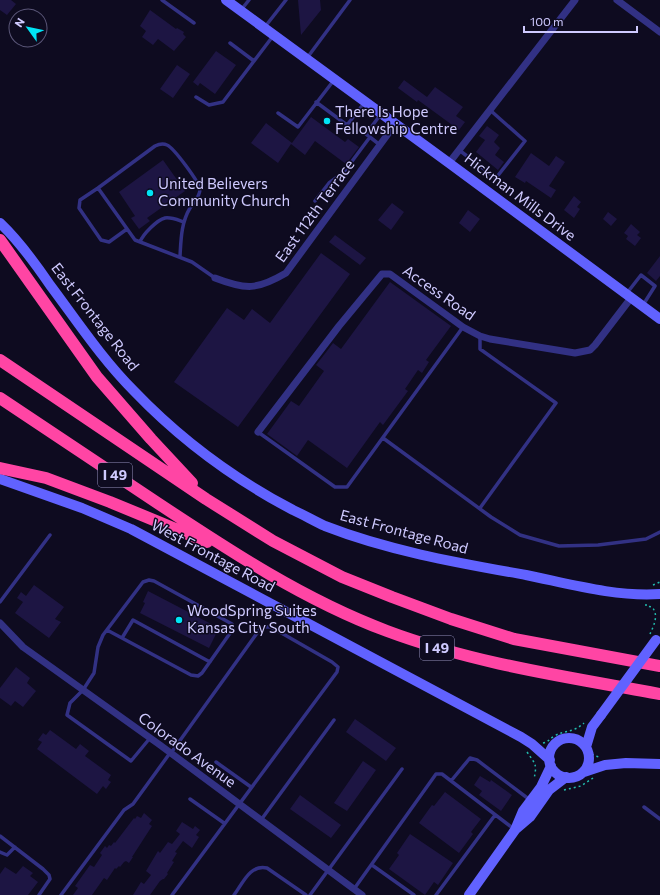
<svg xmlns="http://www.w3.org/2000/svg" width="660" height="895" viewBox="0 0 660 895" font-family="Commissioner,sans-serif">
<style>
.building{fill:#1d1543}
.lines{fill:none;stroke-linecap:round;stroke-linejoin:round}
.path{stroke:#22bbad;stroke-width:1.5;stroke-dasharray:2 3;stroke-linecap:butt}
.lane{stroke:#323184;stroke-width:3.5}
.street{stroke:#323184;stroke-width:7}
.secondary{stroke:#6162ff;stroke-width:10}
.highway{stroke:#ff45a4;stroke-width:12}
.secondary-bridge{stroke:#6162ff;stroke-width:10}
.poi-dot{fill:#00e4f5;stroke:#0e0b20;stroke-width:1.5}
.labels{text-anchor:middle;stroke-width:3;stroke-linejoin:round;paint-order:stroke}
.shield{fill:#0e0b20;stroke:#9591bc;stroke-width:1}
.shield-label{font-size:14px;font-weight:bold;fill:#cfcaff}
.poi-label{font-size:15px;fill:#cfcaff;stroke:#0e0b20;text-anchor:start}
.street-label{font-size:15px;fill:#cfcaff;stroke:#0e0b20}
</style>
<rect width="100%" height="100%" fill="#0e0b20"/>
<path class="building" d="M0,0H11L16,4L7,15L0,10Z
M298,0H320L321,10L301,35Z
M150,10L176,29L177,28L184,32L183,34L186,37L174,51L158,39L153,45L142,37L146,31L140,26Z
M216,51L236,65L215,94L200,83L198,86L193,82Z
M177,65L190,74L173,98L160,89Z
M404,80L427,97L435,87L463,107L456,116L465,122L459,130L418,100L417,102L398,88Z
M311,117L345,142L348,139L359,147L346,164L315,141L305,155L291,144L278,163L251,143L266,123L292,143Z
M487,126L499,135L494,142L500,148L495,155L504,162L498,170L476,152L485,140L479,136Z
M531,153L549,166L556,156L565,162L549,186L556,190L551,198L526,181L525,183L515,177Z
M163,160L185,191L147,218L150,221L139,229L131,218L135,216L119,192Z
M574,196L581,202L577,207L580,209L574,218L564,210Z
M392,203L404,212L391,230L378,220Z
M468,210L480,219L470,232L459,223Z
M608,212L617,219L611,226L603,219Z
M631,224L640,232L637,235L641,238L635,246L626,239L628,236L624,233Z
M335,235L366,258L360,265L329,242Z
M321,253L350,274L238,427L174,382L227,308L244,320L252,309L270,323Z
M660,256V276L656,281L647,273Z
M390,282L451,326L426,360L429,362L422,373L418,370L405,389L408,391L383,425L380,422L347,468L308,440L297,456L267,434L291,401L299,406L324,371L316,365L327,351L333,343L341,349Z
M34,585L64,607L55,619L61,622L49,638L15,613L23,602L17,598L21,592L26,596Z
M148,591L219,628L209,648L140,613L145,603L143,602Z
M16,667L30,678L27,683L36,691L23,707L15,701L11,706L0,698V688Z
M355,719L396,748L386,761L346,732Z
M50,730L76,749L80,744L89,751L85,756L111,775L108,780L111,782L106,789L103,786L97,794L37,749L42,742L38,740L43,733L46,735Z
M363,761L376,770L347,811L334,803Z
M480,776L490,782L491,780L512,795L501,811L479,795L482,791L474,785Z
M445,792L481,819L471,832L473,834L459,853L419,823L432,805L434,806Z
M300,795L341,825L331,838L290,809Z
M144,813L152,820L149,824L152,826L132,857H133L129,863L126,861L124,862L120,867L119,866L116,869L115,868L107,880L104,878L92,895H73L78,888L75,886L90,865L94,867L102,855L100,853L105,846L107,848L109,845L111,846L114,842L115,843L134,818L135,819L137,816L141,818Z
M182,822L193,829L195,826L200,830L196,835L199,837L192,848L183,841L175,852L177,853L172,861L174,862L167,873L168,874L164,879H163L160,881L150,895H133L141,882L144,884L151,875L146,871L158,851L160,853L168,842L172,844L180,834L176,831Z
M410,834L453,863L438,885L434,882L425,895L389,869L399,855L397,853Z
M23,866L33,873L30,876L38,882L28,895H0V874L5,867L16,874Z"/>
<g class="lines">
<path class="path" d="M653,585L660,582
M646,604V606L652,607C659,615 654,625 650,634
M543,743C548,742 550,739 554,736C565,730 573,733 584,723
M527,752C536,765 537,764 534,779
M592,754L595,756L599,757
M564,790L581,786L593,778"/>
<path class="lane" d="M162,0L194,23
M241,10L249,0
M264,28L286,0
M230,43L254,61
M307,58L350,0
M196,97L209,105L223,102L273,36
M316,102L347,125L365,102
M278,113L298,127L334,80
M380,145L366,134L381,114
M459,150L496,178L525,141L490,110
M98,188L135,240L192,262L215,278
M315,201L329,183L344,172L370,137
M127,229L109,242L101,240L79,208L80,200L98,188L155,146C159,144 163,143 167,145C174,148 199,182 200,189C200,197 194,202 190,208C181,223 181,240 180,256
M140,242C143,234 157,220 165,218C171,217 178,220 184,222
M627,293L641,275L655,286L643,305
M480,336V349L556,403L480,508
M258,432L335,487H347L463,327
M383,438L491,517L520,535L559,546L598,545L646,539L660,532
M0,602L50,535
M107,630L191,675L198,676L202,673L233,629L232,624L154,581L149,580L143,582L103,635L98,647L94,673L83,690L70,703L67,715L131,761L150,738
M122,638L133,620L210,662
M171,753L260,629L265,627H271L332,662L338,667L337,672L172,895
M216,762L251,787
M451,781L470,758L477,760L530,800
M190,799L224,823
M644,807L660,819
M261,820L334,720
M0,836L43,869L49,875L50,879L39,895
M0,852L7,855L15,847
M372,865L414,895
M354,889L436,774H442L514,829
M61,895L124,810L133,804L170,753
M234,895C243,883 250,864 267,868L306,895
M310,895L402,769
M436,895L495,815"/>
<path class="street" d="M617,0L660,32
M449,163L575,0
M215,278C246,290 257,290 286,273L396,123
M258,432L339,326L382,274H390L463,327L480,336L490,339L575,353L590,350L595,345L631,298
M0,623L23,647L160,745L362,895"/>
<path class="secondary" d="M226,0L449,163L660,319
M0,223C19,241 35,263 50,285C77,321 102,359 134,391C180,439 234,479 293,510C304,515 314,521 325,526C389,551 459,563 526,575C570,584 615,597 660,594
M0,479L82,508L131,529L521,737L532,744L550,760
M549 758a20 20 0 1 1 40 0a20 20 0 1 1-40 0Z
M586,747L592,727L601,715
M584,772L605,765L626,763L660,764
M516,829L530,817L549,790L566,777
M469,895L515,830L523,811L541,787L551,766"/>
<path class="highway" d="M0,240L97,377L151,439L192,483
M0,360L206,499L273,541L342,577L392,597L451,619L514,639L660,666
M0,398C52,433 104,467 156,502C230,551 304,600 387,631C475,664 568,677 660,694
M0,468L46,478L110,502L207,542"/>
<path class="secondary-bridge" d="M601,715L656,640"/>
</g>
<g class="poi-dot">
<circle cx="327" cy="121" r="4"/>
<circle cx="150" cy="193" r="4"/>
<circle cx="179" cy="620" r="4"/>
</g>
<g class="labels">
<g class="shield">
<rect x="98" y="463" width="34" height="24" rx="3"/>
<rect x="420" y="636" width="34" height="24" rx="3"/>
</g>
<g class="shield-label">
<text x="115" y="480">I 49</text>
<text x="437" y="653">I 49</text>
</g>
<g class="poi-label">
<text x="335" y="117">There Is Hope<tspan x="335" dy="17">Fellowship Centre</tspan></text>
<text x="158" y="189">United Believers<tspan x="158" dy="17">Community Church</tspan></text>
<text x="187" y="616">WoodSpring Suites<tspan x="187" dy="17">Kansas City South</tspan></text>
</g>
<g class="street-label">
<text transform="translate(520 197) rotate(37)" y="5">Hickman Mills Drive</text>
<text transform="translate(315 211) rotate(-54)" y="5">East 112th Terrace</text>
<text transform="translate(439 293) rotate(35)" y="5">Access Road</text>
<text transform="translate(95 317) rotate(52)" y="5">East Frontage Road</text>
<text transform="translate(404 532) rotate(15)" y="5">East Frontage Road</text>
<text transform="translate(213 556) rotate(28)" y="5">West Frontage Road</text>
<text transform="translate(187 750) rotate(36)" y="5">Colorado Avenue</text>
</g>
</g>
<g transform="translate(28 28) rotate(303)"><circle r="19" fill="#0e0b20" stroke="#5b5779"/>
<path d="M0-3L7 15L0 10L-7 15Z" fill="#00e4f5"/>
<text y="-6" font-size="11" font-weight="bold" text-anchor="middle" fill="#cfcaff">N</text>
</g>
<path d="M524 26v6h113v-6" fill="none" stroke="#cfcaff" stroke-width="2"/>
<text x="530" y="26" font-size="12" fill="#cfcaff" stroke="#0e0b20" stroke-width="3" paint-order="stroke">100 m</text>
</svg>
